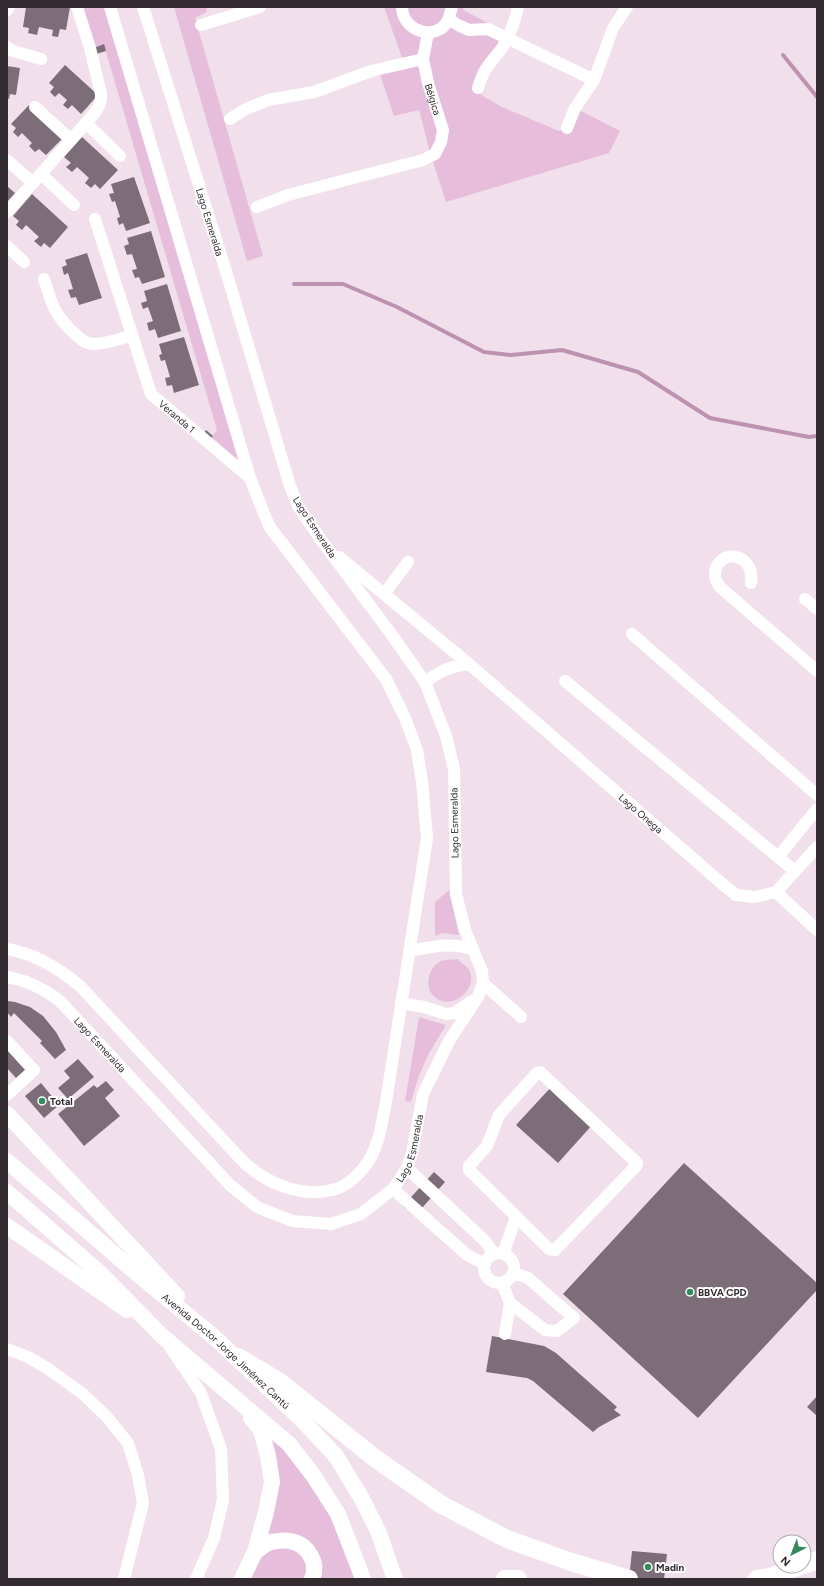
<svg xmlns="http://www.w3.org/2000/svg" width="824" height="1586" viewBox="0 0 824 1586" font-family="Figtree,sans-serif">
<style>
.green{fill:#e6bdda}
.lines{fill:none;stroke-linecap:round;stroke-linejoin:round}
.stream{stroke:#bd92b1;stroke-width:4}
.building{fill:#7c6d78}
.minor{stroke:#fff;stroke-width:12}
.major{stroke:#fff;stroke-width:16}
.highway{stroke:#fff;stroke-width:18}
.poi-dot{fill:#358a5d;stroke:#fff;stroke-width:1.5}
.labels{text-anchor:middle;stroke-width:4;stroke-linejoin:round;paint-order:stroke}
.street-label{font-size:10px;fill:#322b30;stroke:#fff}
.poi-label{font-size:10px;font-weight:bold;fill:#322b30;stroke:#fff;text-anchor:start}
</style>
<rect width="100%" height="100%" fill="#f1e0ec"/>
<path class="green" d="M77,7H110L250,478L208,443L217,430L104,45L94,48Z
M174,7H206L207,12L195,18L263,256L247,261Z
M384,7H464L463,10L509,34L478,93L500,106L559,131L567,128L575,108L620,131L609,153L446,202L431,156L419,110L394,116L378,69L404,63Z
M449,890L459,935L442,933L435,936V902Z
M457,959C460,962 464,964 467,967C483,986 450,1016 432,994C423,983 431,962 445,960C448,959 453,960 457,959Z
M419,1017L446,1025L428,1055L418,1078L411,1102L405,1101Z
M261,1430L313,1475L363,1579H242L266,1512Z"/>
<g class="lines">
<path class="stream" d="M783,55L817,97
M294,284H343L397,307L484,352L511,355L562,350L638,372L710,418L809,437L817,436"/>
</g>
<path class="building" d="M26,7H70L66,30L60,29L58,37L52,36L53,30L39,27L37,35L28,33L29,28L23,27Z
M104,44L106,51L96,54L94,48Z
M65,65L98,95L81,114L72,105L68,109L63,105L67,100L59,93L55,97L50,92L54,87L49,83Z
M7,66L20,68L16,95L10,94L9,99L7,98Z
M29,105L64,137L46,155L39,149L35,152L29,146L32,143L22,133L18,137L13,132L16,128L11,124Z
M82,137L118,170L100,189L95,184L91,188L85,183L89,178L77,167L72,172L66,167L71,163L64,157Z
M134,177L150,223L126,231L123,223L119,225L117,218L120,217L115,201L112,202L109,194L114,193L111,184Z
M7,186L15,193L7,202Z
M32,194L68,227L50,248L44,243L41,247L34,241L39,237L26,225L22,230L16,225L19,221L13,216Z
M151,231L165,277L142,284L139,277L135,278L132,270L137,269L132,254L127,255L124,246L129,244L127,238Z
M87,253L102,298L79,305L76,297L71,298L68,290L73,289L68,273L64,275L62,267L67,265L65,260Z
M167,284L181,331L158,338L155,329L149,331L147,323L153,321L148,307L143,309L141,303L147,301L144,291Z
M184,337L199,385L174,393L172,385L167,386L165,378L170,377L165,360L161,361L159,355L162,354L159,344Z
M206,430L213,436L208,443L201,437Z
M7,1001L15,1002L30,1007L43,1016L56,1032L66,1050L55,1059L40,1043L42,1041L14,1013L11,1017L7,1012Z
M7,1050L25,1070L16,1078L7,1068Z
M78,1059L94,1077L68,1099L58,1088L70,1078L64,1071Z
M106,1081L114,1090L105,1098L120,1116L84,1146L58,1114L94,1085L97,1088Z
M41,1083L59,1105L44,1118L25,1096Z
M553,1085L594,1123L558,1163L516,1125Z
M684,1163L817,1283V1290L698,1418L563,1294Z
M434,1172L445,1182L415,1216L403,1206Z
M492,1336L544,1346L556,1353L617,1407L614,1410L621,1415L599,1427L593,1432L533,1381L527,1378L486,1372Z
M817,1396V1416L807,1407Z
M632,1551L667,1554L664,1579H629Z"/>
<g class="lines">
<g class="minor">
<path d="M402,7C402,27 427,40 443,27C449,22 450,14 452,7"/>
<path d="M7,10L9,7"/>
<path d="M449,19L458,25L469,30L488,29L594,80"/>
<path d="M201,25L260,7"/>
<path d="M7,47L13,51L41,59"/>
<path d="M423,59L428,33"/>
<path d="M478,88C484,67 490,64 502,48C510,36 515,21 518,7"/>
<path d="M35,107L71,140"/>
<path id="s1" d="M230,119L244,110L268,100L314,92L371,71L423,59L428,83L443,130L441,142L435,154L423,160L288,195L257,207"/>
<path d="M86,123L120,156"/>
<path d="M567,128L575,108L594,80L613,28L627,7"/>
<path d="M7,160L33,183"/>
<path d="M41,174L74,205"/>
<path d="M7,212L86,123C94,114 102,106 101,94L90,48L77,7"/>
<path id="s2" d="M95,219L151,394L250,478"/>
<path d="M7,246L24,262"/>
<path d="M44,279C52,305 54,314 74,333C79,338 84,343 92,344C103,345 121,338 131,336"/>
<path id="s3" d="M339,557L469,664L719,881L736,895L755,897L776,892L817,847"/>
<path d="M751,583C755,549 714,549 715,576C715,580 718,584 720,587L817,671"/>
<path d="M384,594L408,562"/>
<path d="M805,599L817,609"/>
<path d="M632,634L817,795"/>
<path d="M565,681L795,871"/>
<path d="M425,682C442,670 448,667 469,664"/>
<path d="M778,857L817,809"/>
<path d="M776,892L817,930"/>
<path d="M7,949C36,954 59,968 81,987L236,1154C241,1159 246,1165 252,1169C273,1186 305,1197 332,1190C348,1187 363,1171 371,1157C380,1140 382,1121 386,1102L427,838L422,782L417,750L405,718L386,679L269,526L250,478L110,7"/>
<path d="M409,951C434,947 447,942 472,949"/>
<path id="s4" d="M7,977C27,980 44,989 60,1001L230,1185L257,1207L292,1221L331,1224L361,1214L393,1189L407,1168L412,1153L423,1094L449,1041L478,997L483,983L482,971L465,930L456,894L454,769L446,736L425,682L389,631L324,544L298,506L290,486L225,268L143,7"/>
<path d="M483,983L521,1017"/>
<path d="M401,1003L424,1007L446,1014L454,1013L472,1001"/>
<path d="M7,1041L34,1070L7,1095"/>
<path d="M540,1072L637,1163L636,1166L555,1250L549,1249L469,1170V1166L487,1146L499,1115L537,1073Z"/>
<path d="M407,1168L486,1242L494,1254"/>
<path d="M393,1189L467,1255L485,1264"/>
<circle cx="499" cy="1268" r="15"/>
<path d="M503,1254L516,1217"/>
<path d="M502,1283L510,1303L505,1334"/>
<path d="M510,1303L545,1330L557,1331L574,1318L528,1278L513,1273"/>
<path d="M170,1347L201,1393L221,1449L223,1500L214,1538L196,1579"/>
<path d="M7,1349L28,1357L47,1368L83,1394L106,1416L128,1443L138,1475L143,1503L124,1579"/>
</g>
<g class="major">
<path d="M7,1114L177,1296"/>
<path id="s5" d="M7,1161L134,1271L214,1337L299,1417L336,1456L362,1499L378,1531L395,1579"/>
<path d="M7,1192L101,1274L161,1335L289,1444L313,1475L338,1514L363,1579"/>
<path d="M7,1226L127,1310"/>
<path d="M255,1552C260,1549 266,1543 271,1542C277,1541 285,1540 290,1541C308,1544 319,1563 312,1579"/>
<path d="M242,1579L255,1552L266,1512L272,1482L268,1456L261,1430L251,1418"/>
</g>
<path class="highway" d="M238,1357L280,1382L376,1459L442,1505L507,1539L571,1562L629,1579
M804,1565L817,1560
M505,1579H518
M757,1579L770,1577L800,1566"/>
</g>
<g class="poi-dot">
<circle cx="42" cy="1101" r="4"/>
<circle cx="690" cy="1292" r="4"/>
<circle cx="648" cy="1567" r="4"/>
</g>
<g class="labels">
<g class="street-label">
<text dy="4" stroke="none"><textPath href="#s1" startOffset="245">Bélgica</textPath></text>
<text transform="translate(210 222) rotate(73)" y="4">Lago Esmeralda</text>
<text dy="4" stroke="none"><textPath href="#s2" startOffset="218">Veranda 1</textPath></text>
<text transform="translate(315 527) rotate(57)" y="4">Lago Esmeralda</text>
<text dy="4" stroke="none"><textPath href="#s3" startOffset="396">Lago Onega</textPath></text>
<text transform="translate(454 823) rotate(-91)" y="4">Lago Esmeralda</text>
<text dy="4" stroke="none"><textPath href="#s4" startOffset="118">Lago Esmeralda</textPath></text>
<text dy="4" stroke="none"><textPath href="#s4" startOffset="538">Lago Esmeralda</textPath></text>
<text dy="4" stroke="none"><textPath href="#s5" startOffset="290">Avenida Doctor Jorge Jiménez Cantú</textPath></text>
</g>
<g class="poi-label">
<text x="50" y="1105">Total</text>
<text x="698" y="1296">BBVA CPD</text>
<text x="656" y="1571">Madin</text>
</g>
</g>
<rect width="824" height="1586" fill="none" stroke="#322b30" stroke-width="16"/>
<g transform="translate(792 1554) rotate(222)"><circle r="19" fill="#ffffff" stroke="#adaaac"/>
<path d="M0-3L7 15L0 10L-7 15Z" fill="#358a5d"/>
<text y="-6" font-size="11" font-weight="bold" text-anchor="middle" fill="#322b30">N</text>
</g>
</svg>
